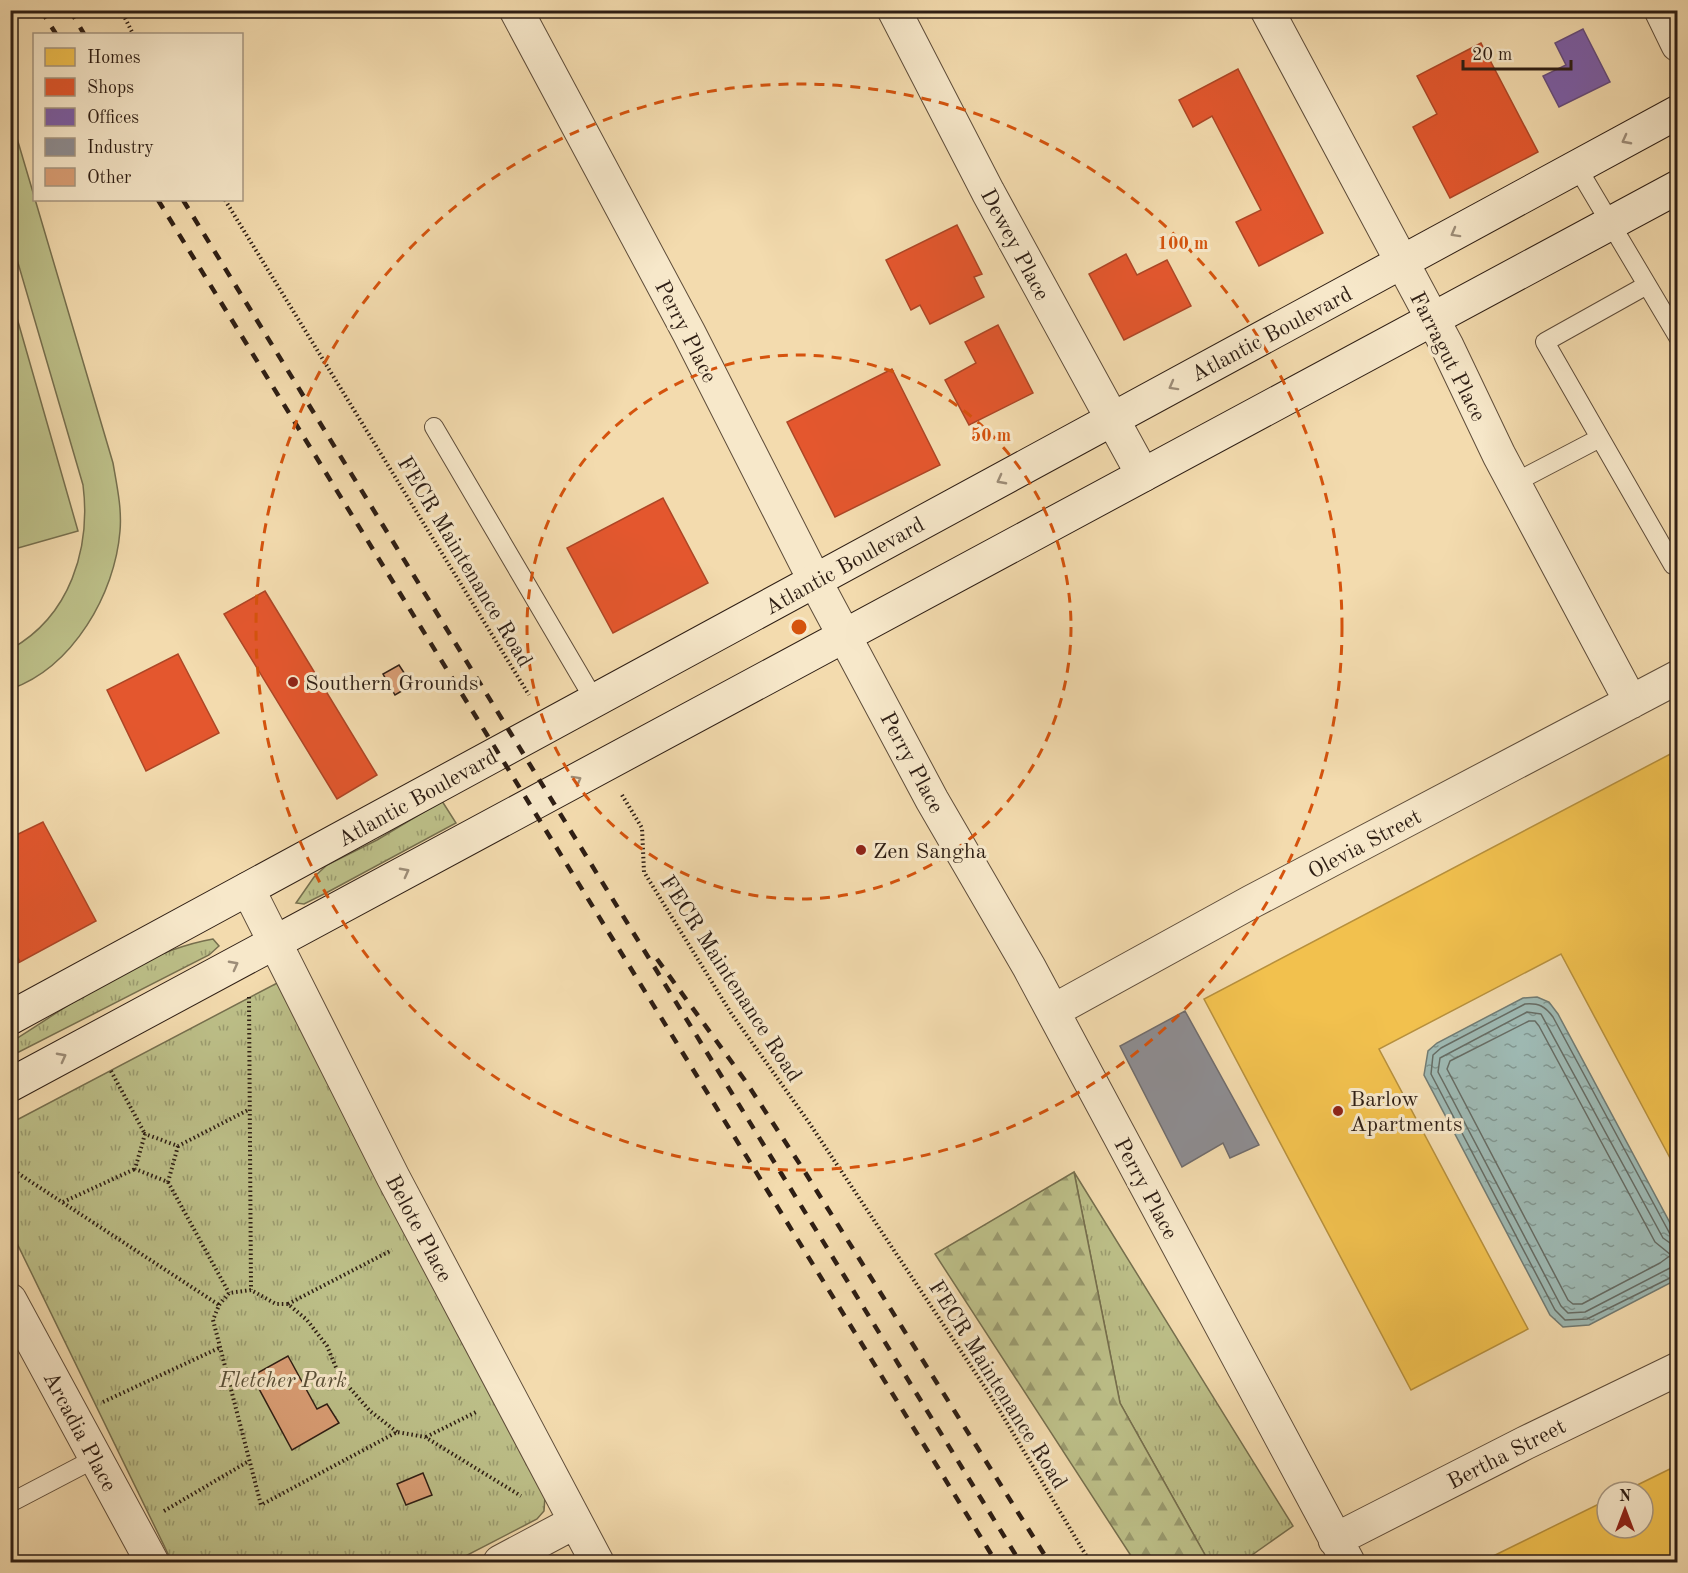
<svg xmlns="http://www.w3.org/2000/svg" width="1688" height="1573" viewBox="0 0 1688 1573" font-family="'Old Standard TT',serif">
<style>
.grass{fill:url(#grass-tufts);stroke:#766f4e;stroke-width:1.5}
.forest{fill:url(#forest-firs);stroke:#766f4e;stroke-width:1.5}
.pitch{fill:#bdc089;stroke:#766f4e;stroke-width:1.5}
.water{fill:url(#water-ripples);stroke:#717b73;stroke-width:1.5}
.homes{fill:#f2c14e;stroke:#b7903d;stroke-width:1.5}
.shops{fill:#e4572e;stroke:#ad4626;stroke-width:1.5}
.offices{fill:#7b5ea7;stroke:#644b7b;stroke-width:1.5}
.industry{fill:#8d8d92;stroke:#706c6c;stroke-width:1.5}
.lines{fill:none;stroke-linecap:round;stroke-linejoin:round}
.shore{stroke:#666c64;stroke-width:1.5}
.building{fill:#da9e75;stroke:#2e1e14;stroke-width:1.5}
.lane-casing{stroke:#5f4d3a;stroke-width:20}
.street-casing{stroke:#5f4d3a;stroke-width:35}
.secondary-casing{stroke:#2e1e14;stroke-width:35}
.path{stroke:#2e1e14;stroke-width:4;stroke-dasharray:1.5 3;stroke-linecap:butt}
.lane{stroke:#f7e8ca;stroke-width:18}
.street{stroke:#f7e8ca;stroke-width:33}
.secondary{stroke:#f7e8ca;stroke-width:33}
.rail{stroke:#2e1e14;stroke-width:4.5;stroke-dasharray:10 10;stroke-linecap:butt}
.oneway{stroke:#9d8d78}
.ring{fill:none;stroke:#d5530d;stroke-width:3;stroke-dasharray:10 8}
.poi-dot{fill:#8f2418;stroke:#f7e8ca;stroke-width:2}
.labels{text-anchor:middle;stroke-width:6;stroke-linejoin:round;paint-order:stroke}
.street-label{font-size:22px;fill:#2e1e14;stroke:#f7e8ca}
.poi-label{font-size:22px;fill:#2e1e14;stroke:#f7e8ca;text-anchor:start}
.park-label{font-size:22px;font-style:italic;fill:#594f37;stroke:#f7e8ca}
.centre{fill:#d5530d;stroke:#f7e8ca;stroke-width:3}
.ring-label{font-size:18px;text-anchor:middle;font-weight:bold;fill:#d5530d;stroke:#f7e8ca;stroke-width:6;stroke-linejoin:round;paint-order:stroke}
</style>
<defs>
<pattern id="grass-tufts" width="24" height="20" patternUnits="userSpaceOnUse" patternTransform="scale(1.5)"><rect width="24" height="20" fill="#bdc089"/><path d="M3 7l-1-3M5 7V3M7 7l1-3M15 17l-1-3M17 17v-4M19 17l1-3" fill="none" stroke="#9a9b6f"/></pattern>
<pattern id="forest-firs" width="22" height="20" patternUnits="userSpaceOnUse" patternTransform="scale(1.5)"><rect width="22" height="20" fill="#bdc089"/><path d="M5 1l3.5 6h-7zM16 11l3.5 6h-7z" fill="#9a9b6f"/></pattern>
<pattern id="water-ripples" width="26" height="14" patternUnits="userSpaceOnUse" patternTransform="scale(1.5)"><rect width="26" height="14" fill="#9eb9b3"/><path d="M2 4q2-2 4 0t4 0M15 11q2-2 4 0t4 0" fill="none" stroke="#819690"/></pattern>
</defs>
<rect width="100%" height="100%" fill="#f3dbae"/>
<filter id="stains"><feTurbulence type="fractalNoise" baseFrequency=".00333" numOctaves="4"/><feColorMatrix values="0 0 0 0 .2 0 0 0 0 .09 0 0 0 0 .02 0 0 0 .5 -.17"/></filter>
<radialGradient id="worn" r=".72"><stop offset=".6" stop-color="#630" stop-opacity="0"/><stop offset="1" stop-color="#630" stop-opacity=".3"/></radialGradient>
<path class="grass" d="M442,801L456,823L326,893L304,904L296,903L314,877L327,865L377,840Z
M213,939L219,946L209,955L11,1056V1042C74,1003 139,952 213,939Z
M281,981L545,1496L544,1511L537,1519L454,1562H172L11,1231V1123Z
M1074,1172L1293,1526L1242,1562H1209L1120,1403Z"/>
<path class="forest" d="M1074,1172L1120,1403L1209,1562H1135L935,1254Z"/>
<path class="pitch" d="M11,118L113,463C117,486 122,509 120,531C115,594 73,667 11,689V649C70,616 91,549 83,485L11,239Z
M11,297L78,531L11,550H10Z"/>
<path class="water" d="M1537,997L1549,1002L1558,1014L1677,1236V1276L1674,1281L1589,1325L1563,1327L1550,1315L1424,1075L1428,1051L1437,1043L1523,998Z"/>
<path class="homes" d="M1678,750V1173L1561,954L1379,1049L1528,1329L1411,1390L1204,999Z
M1678,1465V1562H1481L1607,1500V1528H1643V1492H1623Z"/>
<path class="shops" d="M1481,43L1538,152L1450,198L1413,127L1437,114L1417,76Z
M1238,69L1323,233L1259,266L1236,222L1261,210L1212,116L1193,127L1179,100Z
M957,225L982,274L974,277L984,297L930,324L920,305L911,310L886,260Z
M1126,254L1137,275L1167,260L1191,306L1124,340L1089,274Z
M998,325L1033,393L969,425L945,380L976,363L965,342Z
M892,369L940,465L835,517L787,422Z
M663,498L708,583L613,633L567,548Z
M265,591L377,775L337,799L224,614Z
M178,654L219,733L146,771L107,690Z
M43,822L96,921L20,962L10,942V838Z
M10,942L20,962L10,967Z"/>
<path class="offices" d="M1583,29L1610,82L1559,107L1543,76L1566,65L1555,43Z"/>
<path class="industry" d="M1185,1011L1259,1145L1230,1158L1223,1143L1182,1167L1120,1046Z"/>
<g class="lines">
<path class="shore" d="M1529,1021H1535L1539,1026L1655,1242L1671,1255L1660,1263L1582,1304H1573L1568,1300L1447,1069L1450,1061Z
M1678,1237L1670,1234L1553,1017C1545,1006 1539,1003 1525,1004L1441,1048L1433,1055L1431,1074L1555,1310L1565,1320L1587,1319L1678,1274
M1678,1245L1670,1243L1663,1238L1541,1014L1527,1012L1440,1058L1438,1072L1561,1306L1568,1313L1585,1312L1670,1268L1678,1266"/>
</g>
<path class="building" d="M399,665L412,685L395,695L383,674Z
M288,1356L317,1409L327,1404L339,1423L292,1450L252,1376Z
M423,1473L432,1495L406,1505L397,1484Z"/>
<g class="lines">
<g class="lane-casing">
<path id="lane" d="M1577,167L1678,337
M1647,285L1545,342L1673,565L1678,562
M434,427L595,701
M1514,483L1600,438
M10,1503L96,1458"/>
</g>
<g class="street-casing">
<path id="street" d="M516,10L689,333L815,581L932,800L1029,967L1348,1562
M894,10L988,192L1143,475
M1267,10L1447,346L1499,455L1631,702
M1661,10L1678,45
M248,889L393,1177L597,1562
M1053,1011L1251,902L1678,677
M10,1300L152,1562
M1335,1540L1525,1443L1678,1369
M500,1562L575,1522"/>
</g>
<g class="secondary-casing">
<path id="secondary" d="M10,1018L1678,112
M10,1085L1678,187"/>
</g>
<path class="path" d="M121,10L133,34
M225,200L529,695
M622,795L642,828L644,872L731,1013L810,1124L992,1398L1090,1562
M249,997L251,1290
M111,1071L145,1134
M178,1146L168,1182L135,1169L145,1134L178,1146L248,1110
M10,1168L219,1305
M168,1182L229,1293
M63,1202L135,1169
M288,1304L392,1250
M103,1402L219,1348
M397,1432L370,1411L340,1377L327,1346L307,1320L288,1304H276L251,1290L229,1293L219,1305L213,1320L261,1505L397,1432L425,1437L521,1496
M426,1437L478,1411
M164,1511L249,1461"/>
<use href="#lane" class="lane"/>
<use href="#street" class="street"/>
<use href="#secondary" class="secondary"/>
<path class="rail" d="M41,10L56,34
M70,10L84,34
M158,200L996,1562
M183,200L1020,1562
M657,959L744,1079L803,1169L1049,1562"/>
</g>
<defs><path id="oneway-chevron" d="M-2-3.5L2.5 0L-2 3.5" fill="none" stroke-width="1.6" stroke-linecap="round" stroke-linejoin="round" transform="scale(1.5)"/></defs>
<g class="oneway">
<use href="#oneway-chevron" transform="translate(1626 140) rotate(152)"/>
<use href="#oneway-chevron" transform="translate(1455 233) rotate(151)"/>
<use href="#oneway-chevron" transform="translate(1173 386) rotate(151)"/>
<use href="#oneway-chevron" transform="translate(1001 480) rotate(152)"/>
<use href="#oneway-chevron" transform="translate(577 780) rotate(-29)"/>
<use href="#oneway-chevron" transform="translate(405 872) rotate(-28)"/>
<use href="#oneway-chevron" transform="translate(234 965) rotate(-28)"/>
<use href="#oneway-chevron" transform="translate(62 1057) rotate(-28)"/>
</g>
<g class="ring">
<circle cx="799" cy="627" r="272"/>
<circle cx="799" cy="627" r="543"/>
</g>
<g class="poi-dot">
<circle cx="293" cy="682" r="6"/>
<circle cx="861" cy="850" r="6"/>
<circle cx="1338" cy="1111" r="6"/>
</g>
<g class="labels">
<g class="street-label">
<text transform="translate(1016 244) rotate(62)" y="8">Dewey Place</text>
<text transform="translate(687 331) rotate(63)" y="8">Perry Place</text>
<text transform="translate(1271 333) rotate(-28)" y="8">Atlantic Boulevard</text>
<text transform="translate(1449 356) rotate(63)" y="8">Farragut Place</text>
<text transform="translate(466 561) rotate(59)" y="8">FECR Maintenance Road</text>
<text transform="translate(844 565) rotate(-29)" y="8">Atlantic Boulevard</text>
<text transform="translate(913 762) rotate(62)" y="8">Perry Place</text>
<text transform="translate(417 797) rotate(-29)" y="8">Atlantic Boulevard</text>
<text transform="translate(1364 843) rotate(-28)" y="8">Olevia Street</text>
<text transform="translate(732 978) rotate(57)" y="8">FECR Maintenance Road</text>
<text transform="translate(1147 1188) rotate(62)" y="8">Perry Place</text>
<text transform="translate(420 1228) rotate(62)" y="8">Belote Place</text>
<text transform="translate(999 1384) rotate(58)" y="8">FECR Maintenance Road</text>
<text transform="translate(81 1431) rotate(62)" y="8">Arcadia Place</text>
<text transform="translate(1506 1453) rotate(-27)" y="8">Bertha Street</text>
</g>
<g class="poi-label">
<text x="305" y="690">Southern Grounds</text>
<text x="873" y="858">Zen Sangha</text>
<text x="1350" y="1106">Barlow<tspan x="1350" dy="25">Apartments</tspan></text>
</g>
<g class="park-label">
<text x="283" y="1387">Fletcher Park</text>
</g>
</g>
<circle cx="799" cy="627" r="9" class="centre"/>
<g class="ring-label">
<text x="1183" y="249">100 m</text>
<text x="991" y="441">50 m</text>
</g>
<rect width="1688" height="1573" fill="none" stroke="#f3dbae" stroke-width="36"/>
<rect x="12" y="12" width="1664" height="1549" fill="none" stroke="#2e1e14" stroke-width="3"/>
<rect x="18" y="18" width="1652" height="1537" fill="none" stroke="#2e1e14" stroke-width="1.5"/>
<rect x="33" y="33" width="210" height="168" fill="#f7e8ca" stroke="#a79781" stroke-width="1.5"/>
<rect x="45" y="48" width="30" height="18" fill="#f2c14e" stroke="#a79781" stroke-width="1.5"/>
<text x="87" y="63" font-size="18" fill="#2e1e14">Homes</text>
<rect x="45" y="78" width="30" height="18" fill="#e4572e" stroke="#a79781" stroke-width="1.5"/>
<text x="87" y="93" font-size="18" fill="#2e1e14">Shops</text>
<rect x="45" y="108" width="30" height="18" fill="#7b5ea7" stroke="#a79781" stroke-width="1.5"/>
<text x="87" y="123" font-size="18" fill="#2e1e14">Offices</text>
<rect x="45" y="138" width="30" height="18" fill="#8d8d92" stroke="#a79781" stroke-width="1.5"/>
<text x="87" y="153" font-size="18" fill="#2e1e14">Industry</text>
<rect x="45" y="168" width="30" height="18" fill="#da9e75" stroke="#a79781" stroke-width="1.5"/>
<text x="87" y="183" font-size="18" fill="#2e1e14">Other</text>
<g transform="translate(1625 1510)"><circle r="28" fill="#f7e8ca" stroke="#a79781" stroke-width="1.5"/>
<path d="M0-4.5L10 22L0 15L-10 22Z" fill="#8f2418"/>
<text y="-9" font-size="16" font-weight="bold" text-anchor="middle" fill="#2e1e14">N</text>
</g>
<path d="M1463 60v9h108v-9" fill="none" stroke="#2e1e14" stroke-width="3"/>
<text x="1472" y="60" font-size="18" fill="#2e1e14" stroke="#f7e8ca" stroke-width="4.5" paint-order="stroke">20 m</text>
<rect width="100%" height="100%" filter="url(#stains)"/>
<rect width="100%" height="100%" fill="url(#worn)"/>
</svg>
